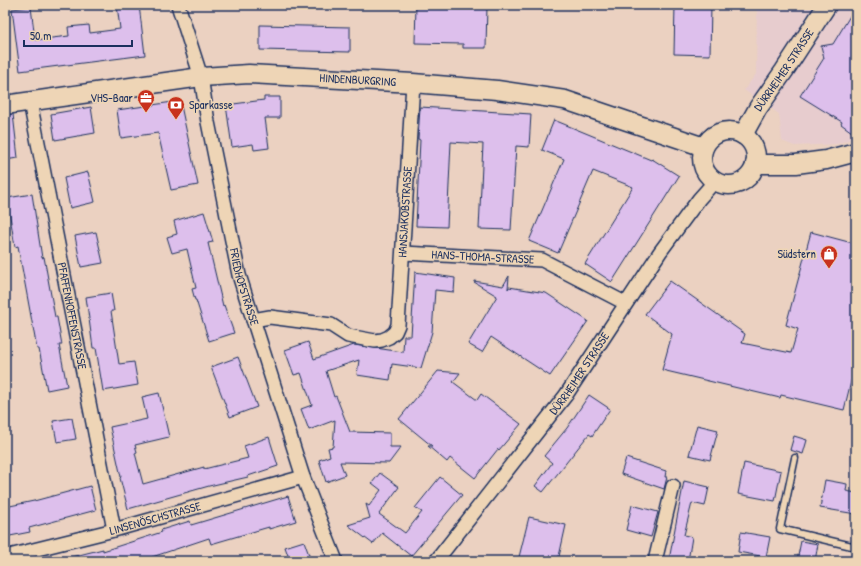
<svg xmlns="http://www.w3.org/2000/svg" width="861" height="566" viewBox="0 0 861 566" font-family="'Patrick Hand',sans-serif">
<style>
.built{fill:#e7ccce}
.building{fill:#ddbfec;stroke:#1b2f5e}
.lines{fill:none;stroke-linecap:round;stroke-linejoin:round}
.lane-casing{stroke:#1b2f5e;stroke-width:9}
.street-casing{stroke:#1b2f5e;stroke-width:16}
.secondary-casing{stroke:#1b2f5e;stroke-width:21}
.lane{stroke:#eed5b6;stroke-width:6}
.street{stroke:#eed5b6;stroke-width:13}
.secondary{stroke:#eed5b6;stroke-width:18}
.labels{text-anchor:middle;stroke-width:3.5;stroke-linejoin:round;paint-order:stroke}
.street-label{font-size:12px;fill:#1b2f5e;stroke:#eed5b6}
.poi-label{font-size:12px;fill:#1b2f5e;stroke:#eed5b6;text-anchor:end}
</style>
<rect width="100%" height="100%" fill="#ebd1c1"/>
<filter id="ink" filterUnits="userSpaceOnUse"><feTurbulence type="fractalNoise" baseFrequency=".025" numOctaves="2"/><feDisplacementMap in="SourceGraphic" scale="8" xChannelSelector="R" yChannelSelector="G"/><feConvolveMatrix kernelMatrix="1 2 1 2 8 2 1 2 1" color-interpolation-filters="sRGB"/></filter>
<g filter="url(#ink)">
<path class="built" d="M757,5H856V137L837,144L794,146L782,141L779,114L744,90L756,74Z"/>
<path class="building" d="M117,5H139L145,55L20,71L12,9L31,7L35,40L69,36L68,27L89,25L90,33L120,29Z
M416,5H487L486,48H463V44L415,43Z
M675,5H711L710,55L674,54Z
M856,6V135L841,124L842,122L800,96L824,58L821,46L833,44Z
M260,25L350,27V52L260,50Z
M264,97H280V118H265L269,148L254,150L253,144L232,147L226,105L264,100Z
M180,101L198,185L171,190L158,133L121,138L117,110Z
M91,107L95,133L55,140L51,114Z
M420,107L531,114L529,147L516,146L511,230L479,229L483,144L451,142L447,227L416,226L420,140L418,139Z
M13,114L18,158L5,160V115Z
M554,120L651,160L652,159L679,176L612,282L585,264L633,187L593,171L558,253L529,241L564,159L542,150Z
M88,172L95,202L70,208L64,178Z
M32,194L42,258L44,257L55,317H57L62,345H59L67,386L47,390L39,349H37L18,246L15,247L7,198Z
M204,212L213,242L208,243L223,306L224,305L234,333L209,341L196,300H195L192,289L196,288L187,249L172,253L167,237L177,234L174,221Z
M96,232L103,263L81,267L75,236Z
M811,232L856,244V361L844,410L781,395L780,398L662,370L672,334L645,314L670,281L745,334L742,343L791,353L798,329L786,325Z
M415,272L455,278L454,292L435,290L432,332L421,368L392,364L390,380L357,375L359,360L326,371L334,397L336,396L350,432L390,433V447H401L389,463L340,462L345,475L326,482L319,460L330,456L328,448L333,447L335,420L309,430L301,409L312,405L301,373L294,375L285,350L308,342L314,359L354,345L403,352L404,336H411Z
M509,276L508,289L509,287L546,293L588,321L550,376L491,337L482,352L468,344L497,296L474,282V281L503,286Z
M111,293L114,311H111L119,364L134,362L138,385L103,391L96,348H93L86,297Z
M238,357L257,407L230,417L211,367Z
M438,371L460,373L453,382L477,400L481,394L521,424L499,450L498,449L475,478L450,458L447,462L428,446H432L399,419Z
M159,393L169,437L135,445L137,452L135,453L143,484L204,467V469L248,458L244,446L269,437L278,466L248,476V477L209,486L128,509L120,478L121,477L110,427L147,419L142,397Z
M589,395L610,409L592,436L589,434L543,492L535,486L552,463L544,456L567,428Z
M72,418L76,439L57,442L53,421Z
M697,425L718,430L710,460L689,455Z
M794,436L807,440L803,454L790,450Z
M626,458L666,471L665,477H667L664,489L621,474Z
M744,463L781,471L775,501L738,494Z
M380,473L399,487L379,514L405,533L422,512L415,508L440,477L462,495L411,556L382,533L373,544L348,525L370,518L366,504L369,506L381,490L372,483Z
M825,480L847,484L846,491L856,493V514L820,508Z
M684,481L709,487L705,506L692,503L684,535L692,537L688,561H676L669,560Z
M90,486L96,510L29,528L30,532L5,537V507L34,501Z
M288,496L296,521L269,529V527L211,544L209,538L152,557L154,561H71V557L103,549V551L162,532L161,530L190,521L191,525Z
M632,505L658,512L651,537L626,530Z
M529,517L566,525L558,561H518Z
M741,532L770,537L766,557L738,552Z
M304,541L310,558L301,561H290L285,547Z
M801,541L818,544L815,561H797Z"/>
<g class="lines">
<g class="lane-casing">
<path id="lane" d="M795,458L780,529L856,547"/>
</g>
<g class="street-casing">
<g id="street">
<path id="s1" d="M178,5L201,77L208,122L239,275L303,477L336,561"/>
<path id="s2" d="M30,102L114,530"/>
<path id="s3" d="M403,253L542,260L625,303"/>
<path id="s4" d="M253,320L270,317L331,325L348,336L375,341L382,340L389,337L395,332L398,325L413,83"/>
<path id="s5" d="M5,557L114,530L303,477"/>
<path id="s6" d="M436,561L566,395L660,252L699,199L715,181"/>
<path d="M655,561L673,486"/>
</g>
</g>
<g class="secondary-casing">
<g id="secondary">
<path id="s7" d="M5,105L201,77L249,74L413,83L497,90L565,100L704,147"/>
<circle cx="729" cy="158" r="27"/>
<path id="s8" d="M743,135L758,108L784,71L827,5"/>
<path d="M755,164H796L826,160L856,152"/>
</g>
</g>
<use href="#lane" class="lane"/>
<use href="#street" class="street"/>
<use href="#secondary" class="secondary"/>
</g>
</g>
<defs>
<g id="office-pin" transform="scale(0.9)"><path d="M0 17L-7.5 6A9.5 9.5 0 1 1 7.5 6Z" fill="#c8321e" stroke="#eed5b6"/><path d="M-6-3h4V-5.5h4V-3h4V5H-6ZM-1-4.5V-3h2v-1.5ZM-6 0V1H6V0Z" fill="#fff"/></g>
<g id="bank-pin" transform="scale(0.9)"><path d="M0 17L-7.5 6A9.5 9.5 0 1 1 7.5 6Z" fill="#c8321e" stroke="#eed5b6"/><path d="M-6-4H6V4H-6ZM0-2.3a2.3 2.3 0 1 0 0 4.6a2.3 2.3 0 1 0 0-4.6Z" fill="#fff"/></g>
<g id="shop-pin" transform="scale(0.9)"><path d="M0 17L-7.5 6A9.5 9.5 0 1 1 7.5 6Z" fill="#c8321e" stroke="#eed5b6"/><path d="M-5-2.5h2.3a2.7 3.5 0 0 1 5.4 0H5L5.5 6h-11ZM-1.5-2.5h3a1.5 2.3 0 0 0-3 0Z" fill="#fff"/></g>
</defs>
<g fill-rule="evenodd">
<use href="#office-pin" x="146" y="98"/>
<use href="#bank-pin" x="176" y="105"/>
<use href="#shop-pin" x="829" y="254"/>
</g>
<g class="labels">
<g class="street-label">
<text dy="4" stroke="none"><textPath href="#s8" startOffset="77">DÜRRHEIMER STRASSE</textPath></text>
<text dy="4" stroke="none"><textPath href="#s7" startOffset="355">HINDENBURGRING</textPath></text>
<text dy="4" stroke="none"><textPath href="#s4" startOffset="270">HANSJAKOBSTRASSE</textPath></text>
<text dy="4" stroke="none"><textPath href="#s3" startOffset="80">HANS-THOMA-STRASSE</textPath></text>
<text dy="4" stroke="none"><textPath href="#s1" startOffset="290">FRIEDHOFSTRASSE</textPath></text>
<text dy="4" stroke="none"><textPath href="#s2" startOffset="218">PFAFFENHOFFENSTRASSE</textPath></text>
<text dy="4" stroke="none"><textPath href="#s6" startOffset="236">DÜRRHEIMER STRASSE</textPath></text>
<text dy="4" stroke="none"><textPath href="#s5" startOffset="155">LINSENÖSCHSTRASSE</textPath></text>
</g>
<g class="poi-label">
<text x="133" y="102">VHS-Baar</text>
<text x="189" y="109" text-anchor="start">Sparkasse</text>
<text x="816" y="258">Südstern</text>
</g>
</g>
<rect width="861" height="566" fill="none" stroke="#eed5b6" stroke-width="20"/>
<rect x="10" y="10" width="841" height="546" fill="none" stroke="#1b2f5e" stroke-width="1.5" filter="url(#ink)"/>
<path d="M24 40v6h108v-6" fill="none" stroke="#1b2f5e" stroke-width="2"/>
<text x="30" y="40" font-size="12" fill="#1b2f5e" stroke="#eed5b6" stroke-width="3" paint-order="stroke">50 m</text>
</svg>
